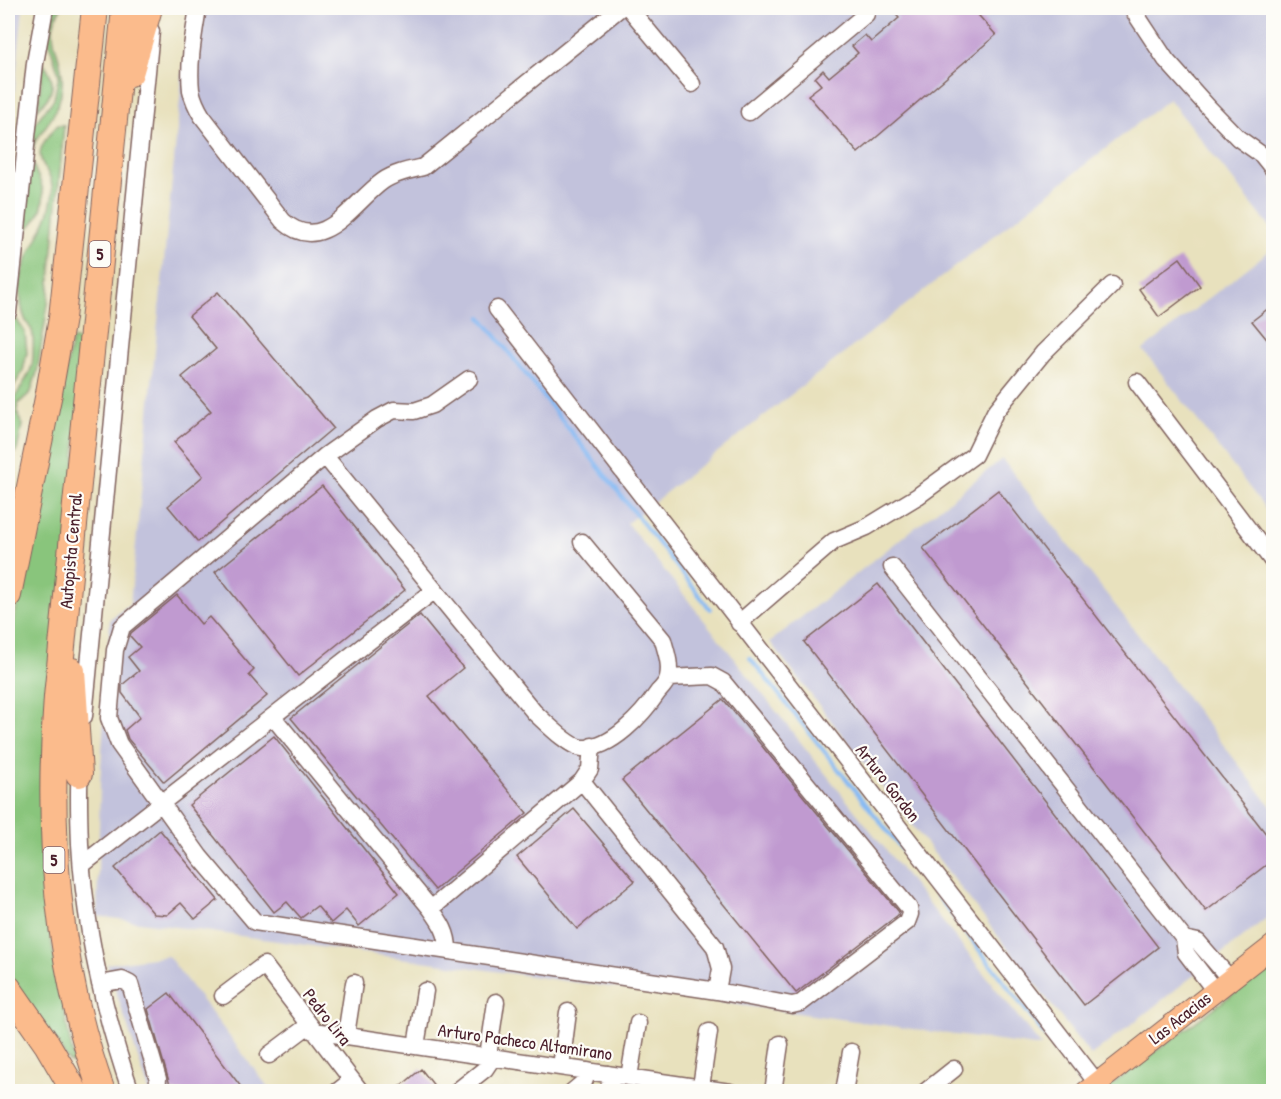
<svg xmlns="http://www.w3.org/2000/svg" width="1281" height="1099" viewBox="0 0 1281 1099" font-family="'Patrick Hand',sans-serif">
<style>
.industrial{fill:#c2c2dc}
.green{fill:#89c57b;stroke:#6a7253;stroke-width:1.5}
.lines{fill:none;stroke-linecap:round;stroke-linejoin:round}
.stream{stroke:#85baf4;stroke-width:4}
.building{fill:#c09ad0}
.minor-casing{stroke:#81635e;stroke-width:19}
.major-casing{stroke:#81635e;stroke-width:23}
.highway-casing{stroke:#81635e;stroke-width:28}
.minor{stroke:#fff;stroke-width:16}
.major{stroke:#fbbb8c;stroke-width:21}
.highway{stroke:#fbbb8c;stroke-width:26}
.labels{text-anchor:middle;stroke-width:4.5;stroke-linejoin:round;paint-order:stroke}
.shield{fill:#fdfcf7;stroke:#806168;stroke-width:1.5}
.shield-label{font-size:16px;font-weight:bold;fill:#4a1f2b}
.street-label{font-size:18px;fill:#4a1f2b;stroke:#fdfcf7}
</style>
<rect width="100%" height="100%" fill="#fdfcf7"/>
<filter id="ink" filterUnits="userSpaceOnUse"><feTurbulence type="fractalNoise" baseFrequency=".0167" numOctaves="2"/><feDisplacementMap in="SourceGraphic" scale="12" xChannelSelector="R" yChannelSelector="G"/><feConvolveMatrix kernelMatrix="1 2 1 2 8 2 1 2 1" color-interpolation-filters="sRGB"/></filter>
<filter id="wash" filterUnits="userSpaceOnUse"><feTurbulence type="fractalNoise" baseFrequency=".008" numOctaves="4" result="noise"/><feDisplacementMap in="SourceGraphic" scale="24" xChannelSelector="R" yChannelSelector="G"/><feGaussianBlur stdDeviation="1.35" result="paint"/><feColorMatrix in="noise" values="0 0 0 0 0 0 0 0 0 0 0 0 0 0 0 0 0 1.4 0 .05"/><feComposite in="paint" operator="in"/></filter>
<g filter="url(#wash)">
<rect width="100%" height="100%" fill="#e8e1bd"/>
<path class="industrial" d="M8,8H23L8,155Z
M189,8H1273V231L1169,99L627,523L1042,1047L97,916L100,784L110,619L130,604Z
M1273,248V518L1143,350Z
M1002,459L1273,809V913L1091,1056L770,642Z
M168,956L271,1091H149L107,964Z"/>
<path class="green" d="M52,8H61C41,37 65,54 62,86C61,96 57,109 52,117C44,131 32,139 32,157C32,169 40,177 42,187C47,205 37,225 20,233L31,128L54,99L59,75L46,32Z
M43,62C57,81 55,93 38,109Z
M58,125H64L48,304L37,372L31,392L18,404L17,412L22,425L19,441L17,450L8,459C9,454 13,449 13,443C14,427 7,420 13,403C20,383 34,376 33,353C33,347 34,337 32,331C30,326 26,323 25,319C21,309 20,298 20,287C22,253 48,230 52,198C57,161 19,165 58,125Z
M11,311L25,332L27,353L23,371L8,396V346Z
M72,339L83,342L45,886L49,928L74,1063H70L8,974V646L39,507Z
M1273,964V1091H1103Z"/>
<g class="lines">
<path class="stream" d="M481,317L710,609
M750,658L893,838L1081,1082"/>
</g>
<g id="blocks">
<path class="building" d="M890,8H972L996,35L858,153L808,95L821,85L815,78L823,70L829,77L858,53L852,46L865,35L871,42L899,18Z
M1180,258L1200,286L1159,317L1139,289Z
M218,292L333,428L198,542L168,506L203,476L174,442L211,411L182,377L216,349L189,316Z
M1274,304V348L1252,321Z
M322,486L405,590L298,676L215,572Z
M998,490L1274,844V859L1206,911L923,548Z
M878,584L1158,947L1084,1005L804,642Z
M177,595L201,624L209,617L254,670L249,675L267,696L164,782L128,739L125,730L140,717L122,693V685L139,671L128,657L140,647L130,636L131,633Z
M420,615L463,668L429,696L527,813L435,890L291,718Z
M723,699L899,912L898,915L796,993L622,780Z
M274,736L399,893L359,926L346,910L331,923L317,906L301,918L287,902L274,912L189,805Z
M574,809L635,881L577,929L517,857Z
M160,830L218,900L195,919L181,903L167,915L154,914L115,868Z
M169,993L245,1092H172L148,1009Z
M421,1069L439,1092H394Z"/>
</g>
</g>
<g filter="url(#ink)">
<use href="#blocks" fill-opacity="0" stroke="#81635e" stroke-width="1.5"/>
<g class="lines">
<g class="minor-casing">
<path id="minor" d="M198,8C194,33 188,63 191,90C193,99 197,108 202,116L283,221C323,257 353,202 383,181C394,173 410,170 423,167L620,8
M629,8L692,84
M1133,8L1135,13L1166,60L1208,107L1238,138L1262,155L1274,170
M749,112L866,14L867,8
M497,309L1104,1092
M8,312L35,63L45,8
M469,379L432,405L414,411L394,410L377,419L325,456L122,627L115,650L109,718L119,744L200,857L255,922L717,991L792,1005L801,1003L907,922L910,914L909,908L723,682L712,676L668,678
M1137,382L1274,563
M325,456L534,712C544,721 569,747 582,748C611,750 643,714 658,692C662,688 667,682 668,677C671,664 666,652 663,640L582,542
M892,567L1184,939L1186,953L1215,991
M739,623L834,541L867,527L918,496L974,455L995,412L1012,391L1043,353L1112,285
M84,716L151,31
M273,717L431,909C441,923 448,933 448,950
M80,766C78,791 79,818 80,844C85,929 103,1011 131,1092
M582,781L715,947L721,969L717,991
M82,865L435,590
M431,909L582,781L590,769L592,746
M1184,939L1198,942L1230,979
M100,984L122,980L130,984L158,1079L157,1092
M223,996L264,965L361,1092
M313,1031L730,1092
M346,1035L354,983
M416,1046L425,991
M269,1055L309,1025
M488,1056L496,1002
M561,1067L568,1012
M608,1074L612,1092
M629,1077L638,1023
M701,1087L709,1032
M337,1092L352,1080
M456,1092L485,1069L493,1057
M572,1092L584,1082L588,1071
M773,1092L780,1044
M844,1092L851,1052
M925,1092L954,1069"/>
</g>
<g class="major-casing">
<path id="major" d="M1086,1092L1274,945"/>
</g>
<g class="highway-casing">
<path id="highway" d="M130,73L149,8
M8,595L49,393L62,318L95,8
M72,671L79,774
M8,988L47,1044L75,1092
M102,1092C56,964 47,831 57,697L125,8"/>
</g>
<use href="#minor" class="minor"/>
<use href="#major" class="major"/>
<use href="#highway" class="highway"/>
</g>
</g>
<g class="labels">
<g class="shield">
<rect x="89.5" y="241" width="21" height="26" rx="4.5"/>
<rect x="43.5" y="847" width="21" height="26" rx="4.5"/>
</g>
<g class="shield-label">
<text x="100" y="260">5</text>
<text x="54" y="866">5</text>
</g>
<g class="street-label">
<text transform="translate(71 551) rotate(-85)" y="6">Autopista Central</text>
<text transform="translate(888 783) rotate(52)" y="6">Arturo Gordon</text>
<text transform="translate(327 1017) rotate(52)" y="6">Pedro Lira</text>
<text transform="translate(1180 1018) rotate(-38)" y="6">Las Acacias</text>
<text transform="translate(525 1042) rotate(8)" y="6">Arturo Pacheco Altamirano</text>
</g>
</g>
<rect width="1281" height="1099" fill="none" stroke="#fdfcf7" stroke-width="30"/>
</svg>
